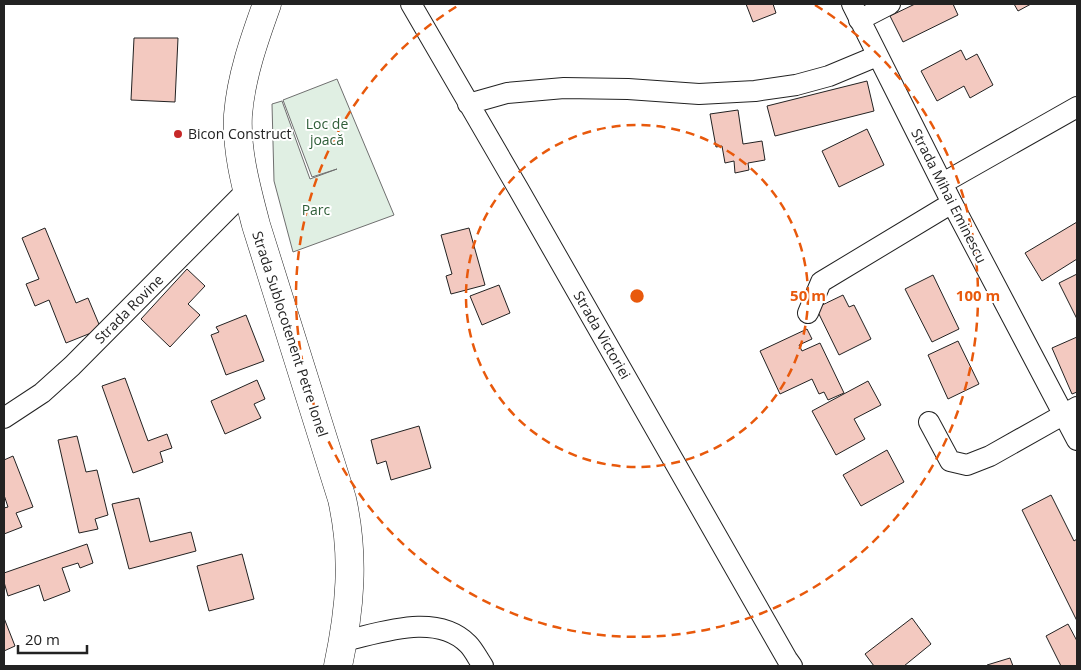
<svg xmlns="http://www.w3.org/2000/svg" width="1081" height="670" viewBox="0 0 1081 670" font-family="'Open Sans',sans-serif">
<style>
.green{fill:#e0efe3;stroke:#6f6f6f}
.building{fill:#f3c9c0;stroke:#222}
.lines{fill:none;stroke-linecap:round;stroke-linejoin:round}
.minor-casing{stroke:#222;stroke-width:22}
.secondary-casing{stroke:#222;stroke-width:29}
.minor{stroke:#fff;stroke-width:20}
.secondary{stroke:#fff;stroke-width:28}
.ring{fill:none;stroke:#e8590c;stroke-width:2.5;stroke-dasharray:9 6}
.poi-dot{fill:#c62828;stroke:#fff;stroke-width:2}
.labels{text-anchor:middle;stroke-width:4;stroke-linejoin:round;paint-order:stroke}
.park-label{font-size:14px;fill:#2f5e38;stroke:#fff}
.poi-label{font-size:14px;fill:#222;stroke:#fff;text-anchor:start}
.street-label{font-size:14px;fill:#222;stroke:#fff}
.centre{fill:#e8590c;stroke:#fff;stroke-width:2.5}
.ring-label{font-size:15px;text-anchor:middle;font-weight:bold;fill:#e8590c;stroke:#fff;stroke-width:4;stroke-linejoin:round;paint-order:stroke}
</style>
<rect width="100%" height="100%" fill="#fff"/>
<path class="green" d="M337,79L394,215L293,252L274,181L272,104L282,101L310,179L337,169L312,177L283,100Z"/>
<path class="building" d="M746,4H773L776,13L753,22Z
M915,4H953L958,15L903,42L890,16Z
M1014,4H1031L1018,11Z
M134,38H178L175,102L131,100Z
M961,50L966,60L977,54L993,85L970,98L964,86L937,101L921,71Z
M867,81L874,111L775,136L767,106Z
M738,110L743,144L762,141L765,160L748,163L749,170L735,173L734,161L725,163L722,146L716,147L710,114Z
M867,129L884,165L839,187L822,151Z
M1077,222V259L1042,281L1025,253Z
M45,228L76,303L88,298L101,329L66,343L49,300L35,306L26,284L39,279L22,238Z
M469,228L485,285L451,294L446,276L452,274L441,235Z
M187,269L205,286L188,304L200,315L170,347L141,319Z
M1077,274V319L1059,283Z
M933,275L959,329L932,342L905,289Z
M499,285L510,313L482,325L470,296Z
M843,295L849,307L854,305L871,339L839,355L816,308Z
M246,315L264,361L226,375L211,335L219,332L216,327Z
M807,329L812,339L799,345L802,351L820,343L844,393L828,400L824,392L819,394L812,379L780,394L760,351Z
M1077,337V392L1072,394L1052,348Z
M958,341L979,384L948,399L928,355Z
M125,378L148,441L167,434L172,448L160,452L163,462L133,473L102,386Z
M257,380L265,399L254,404L261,418L225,434L211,401Z
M868,381L881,405L854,419L865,439L836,455L812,411Z
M419,426L431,468L391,480L386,461L377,464L371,440Z
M77,436L86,472L97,470L108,515L95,519L98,529L79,533L58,440Z
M887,450L904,482L861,506L843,475Z
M13,456L33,507L16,513L22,527L4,534V508L8,507L4,495V460Z
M1051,495L1074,541L1077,539V621L1022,510Z
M139,498L150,542L191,532L196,551L129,569L112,504Z
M87,544L93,563L80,568L78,563L62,568L70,591L44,601L39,585L8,596L4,582V573Z
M242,554L254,599L209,611L197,566Z
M4,618L15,646L4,651Z
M912,618L931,644L904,666H874L865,654Z
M1068,624L1077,641V666H1061L1046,636Z
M1010,658L1013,666H988L987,665Z"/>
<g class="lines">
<g class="minor-casing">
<path id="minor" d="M411,4L519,190L787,659L792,666
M852,4L952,203L1077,440
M859,20L890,4
M468,104L507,93L564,88L628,89L699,94L755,91L796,85L829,76L877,56
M943,183L1077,107
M808,313L821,282L952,203
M4,418L42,393L72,366L247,190
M929,422L950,461L967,465L990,456L1077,407
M344,641C381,633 436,612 468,644C474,650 478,659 483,666"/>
</g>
<g class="secondary-casing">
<path id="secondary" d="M267,4C254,40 241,77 238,115C236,152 247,190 256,225L342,499C355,557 350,609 338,666"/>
</g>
<use href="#minor" class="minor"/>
<use href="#secondary" class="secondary"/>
</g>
<g class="ring">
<circle cx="637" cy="296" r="171"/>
<path d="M815 5A341 341 0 1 1 459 5"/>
</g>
<circle class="poi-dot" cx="178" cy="134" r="5"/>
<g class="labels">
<g class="park-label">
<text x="327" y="129">Loc de<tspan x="327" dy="16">joacă</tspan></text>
<text x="316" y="215">Parc</text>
</g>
<g class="poi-label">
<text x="188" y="139">Bicon Construct</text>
</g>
<g class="street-label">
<text transform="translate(949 196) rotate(63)" y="5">Strada Mihai Eminescu</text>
<text transform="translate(129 309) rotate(-45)" y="5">Strada Rovine</text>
<text transform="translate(290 334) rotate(72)" y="5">Strada Sublocotenent Petre Ionel</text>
<text transform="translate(602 335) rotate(60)" y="5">Strada Victoriei</text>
</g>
</g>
<circle cx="637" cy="296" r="8" class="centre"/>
<g class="ring-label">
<text x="808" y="301">50 m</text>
<text x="978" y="301">100 m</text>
</g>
<rect width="1081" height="670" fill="none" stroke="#222222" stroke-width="10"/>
<path d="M18 645v8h69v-8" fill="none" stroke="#222222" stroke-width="2.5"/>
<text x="25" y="645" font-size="15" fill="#222222" stroke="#ffffff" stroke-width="4" paint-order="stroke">20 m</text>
</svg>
